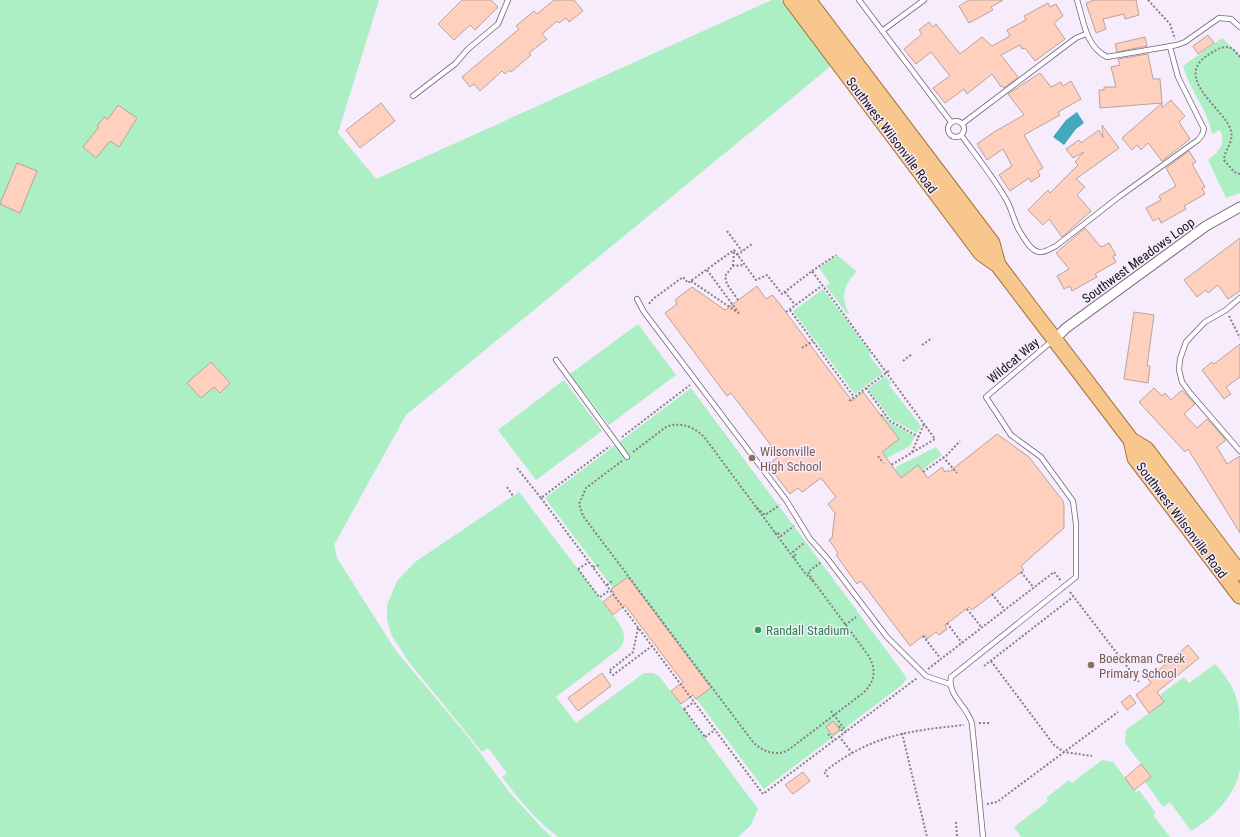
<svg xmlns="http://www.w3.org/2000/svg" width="1240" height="837" viewBox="0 0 1240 837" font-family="'Roboto Condensed',sans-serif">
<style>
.green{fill:#acefc4}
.water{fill:#42a9bc}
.building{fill:#ffd0be;stroke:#b9a39a}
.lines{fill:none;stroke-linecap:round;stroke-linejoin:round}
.service-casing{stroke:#706576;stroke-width:6}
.minor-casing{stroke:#706576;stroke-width:11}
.primary-casing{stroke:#a57135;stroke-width:17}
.path{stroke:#867f8a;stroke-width:2;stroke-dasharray:2 2;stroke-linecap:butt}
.service{stroke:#fff;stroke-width:4.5}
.minor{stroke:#fff;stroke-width:9}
.primary{stroke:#f7c78e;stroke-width:15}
.education-dot{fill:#8d6e63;stroke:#f6ecfc;stroke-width:1.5}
.leisure-dot{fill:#2e9e5b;stroke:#f6ecfc;stroke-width:1.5}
.labels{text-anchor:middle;stroke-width:3;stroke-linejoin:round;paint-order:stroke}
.street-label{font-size:13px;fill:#19151c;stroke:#f6ecfc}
.education-label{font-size:13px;fill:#785e54;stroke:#f6ecfc;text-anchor:start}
.leisure-label{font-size:13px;fill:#27864d;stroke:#f6ecfc;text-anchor:start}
</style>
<rect width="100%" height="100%" fill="#f6ecfc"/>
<path class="green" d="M0,0H379L338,133L376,179L772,0H781L831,66L406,415L334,545L337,558L396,651L469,738L510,793L542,828L552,837H0Z
M1222,38L1240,55V193L1226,198L1208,160C1218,153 1227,143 1220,130L1212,134C1208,109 1189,90 1183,66Z
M837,255L856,271C855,275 851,277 849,281C842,291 843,303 849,313L847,314L826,286L830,283L819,268Z
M823,289L871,353L869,355L883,373L855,394L793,311Z
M638,324L676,375L609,425L570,374Z
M885,376L891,383L889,385L921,426L917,433L892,420L868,389Z
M564,380L602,431L536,480L498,430Z
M691,388L907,678L902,685L764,789L545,498Z
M884,415L889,422L915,436L910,446L883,460L879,454L899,439L882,417Z
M936,447L942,455L922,470L893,484L896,467Z
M519,492L613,615C621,626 630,637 619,649L556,697L576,723L644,673H653L660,677L758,809L751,825L738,837H558C536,820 518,799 502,777L507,773L488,748L482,752L409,662L392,636L387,620V605L397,581L415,562Z
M1215,664C1238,689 1240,703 1240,736C1240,747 1240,760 1240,770C1235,796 1213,818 1191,831L1170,802L1163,807L1145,782L1151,777L1125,743L1126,730L1164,702L1160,695L1184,677L1189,683Z
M1102,760L1113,762L1136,792L1139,790L1156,813L1153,815L1170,837H1021L1014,827L1048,801L1046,798L1069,780L1072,783Z"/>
<path class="water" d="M1077,112L1084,123L1076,129L1064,145L1053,137L1066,120Z"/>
<path class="building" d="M462,0H491L498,7L475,30L470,25L454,40L438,24Z
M554,0H574L583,11L569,22L566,18L559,23L557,21L542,34L547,39L529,53L531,55L511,72L509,70L505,74L502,71L480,91L474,84L470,87L462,77L519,29L516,26L534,11L537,14Z
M969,0H1003L991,7L993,10L969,23L959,6Z
M1094,0H1136L1139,15L1125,19L1124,14L1103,19L1106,29L1096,33L1086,3Z
M1048,3L1050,7L1056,4L1063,16L1054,23L1065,39L1035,61L1025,48L1022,49L1020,45L1001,55L1018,77L1004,88L1002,86L1001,87L992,74L967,94L964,89L945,103L933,88L950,76L931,52L916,64L904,49L922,34L919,30L929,22L933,27L936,24L960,54L982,37L992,46L1010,36L1007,30L1026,20L1024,16Z
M1208,35L1214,43L1198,54L1193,46Z
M1145,37L1147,46L1117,52L1115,44Z
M1148,54L1153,79H1160L1162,103L1100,108L1099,90H1104V87H1116L1111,67L1120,65L1118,59Z
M1040,73L1051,87L1061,82L1063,86L1071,81L1081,99L1058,112L1060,115L1024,135L1043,168L1038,171L1040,176L1031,182L1029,178L1010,191L999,175L1012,166L1003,149L987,160L977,144L994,132L1024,115L1008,94Z
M1171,100L1185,116L1179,122L1190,139L1162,161L1148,143L1141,150L1137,145L1132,150L1122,138L1162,103V108Z
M381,103L395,121L360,148L346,130Z
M118,105L137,118L119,147L110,141L96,158L83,147L99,127L97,126L104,117L108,119Z
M1102,125L1119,148L1076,179L1085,187L1077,195L1091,211L1062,237L1049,219L1043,225L1028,210L1048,190L1050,193L1078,165L1075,162L1084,152L1073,158L1066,149L1079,140L1081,143L1099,130L1103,138Z
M1189,151L1196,162L1192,164L1205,187L1202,188L1205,194L1184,206L1186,209L1161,223L1159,218L1153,221L1146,208L1161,200L1159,196L1176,186L1166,168Z
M17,163L37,171L20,213L0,204Z
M1085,228L1101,247L1109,243L1116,255L1113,256L1116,262L1095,274L1097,277L1072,291L1070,286L1064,289L1057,276L1069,269L1056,253Z
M1240,238V291L1228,299L1218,285L1208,293L1206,290L1197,297L1184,280Z
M757,286L766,299L772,295L776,299L852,401L863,392L899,439L882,452L901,478L918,465L928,478L942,467L945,472L948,470L949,472L997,434L1029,457L1063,501L1064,506V528L1021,566L1024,570L972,610L969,607L945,625L947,629L939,635L936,632L927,639L924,635L910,646L861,581L857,584L836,555L838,553L829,540L832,538L835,513L828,504L836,497L821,478L802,492L798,488L790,494L768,465L779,456L731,393L727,396L665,313L677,304L675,300L692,287L725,310Z
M1134,312L1154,315L1147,366H1150L1148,383L1124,379Z
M1240,344V377L1226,387L1231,394L1224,399L1202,370L1212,362L1214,364Z
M211,362L230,383L220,393L214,387L201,398L187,383Z
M1154,388L1162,396L1165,393L1171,400L1182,390L1195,404L1184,414L1197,428L1207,419L1226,440L1217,447L1227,464L1240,456V533L1188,449L1185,452L1139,402Z
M628,577L711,688L696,699L693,695L681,704L671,691L683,682L625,605L613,615L603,602L614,593L611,589Z
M1188,645L1199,658L1157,692L1164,702L1149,713L1136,695L1151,683L1148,679Z
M602,673L611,686L578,711L568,698Z
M1130,695L1136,703L1127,710L1121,702Z
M833,721L840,730L832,735L826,727Z
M1141,764L1151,777L1134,790L1125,778Z
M803,772L810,781L793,794L785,785Z"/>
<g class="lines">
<g class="service-casing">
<path id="service" d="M859,0L951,122
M1077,0C1084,21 1085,46 1107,57L1177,45L1185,42L1219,18L1231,19L1240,27
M882,31L924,0
M413,96L455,64L468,49L498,24L508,0
M948 129a8 8 0 1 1 16 0a8 8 0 1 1-16 0Z
M962,124L1076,38L1086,34
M961,135C977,157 994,178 1007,201C1013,212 1014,224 1022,235C1026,241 1031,251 1039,252C1045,253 1051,248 1056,246L1120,196L1198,140L1202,135L1204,129L1178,77L1170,47
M1240,298L1226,310L1205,322L1186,342L1180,359L1179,370L1182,382L1190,393L1240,451
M637,299L644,312L786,500L810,539L827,558L887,637L926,676L949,684
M556,360L627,457
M983,837L972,724C968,706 947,696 951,677L1076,577V524L1073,501L1041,457L1011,435L986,397L1052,341"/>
</g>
<g class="minor-casing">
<path id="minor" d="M1055,339L1066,328L1206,226L1240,207"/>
</g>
<g class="primary-casing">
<path id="primary" d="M791,0L981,253L998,265L1131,440L1146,449L1240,573
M808,0L992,243L998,265
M1131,440L1135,458L1240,596"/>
</g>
<path class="path" d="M1148,0L1170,24L1175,39
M1240,57L1233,49C1225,45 1219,48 1213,52C1167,76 1226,109 1231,131C1234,143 1224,150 1224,160L1234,172L1240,174
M727,231L742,251
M737,255L752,244
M733,266L734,251
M707,270L738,312
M812,271L836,255
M691,281L740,314
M785,292L795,305
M738,300L727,284L725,276L733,266L744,265
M649,304L653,299L683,277L688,283L734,250L756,280L767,275L782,294L812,271L935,439L891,465
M790,310L854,397
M786,312L823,285
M1229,316L1240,338
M922,345L932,338
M802,348L813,341
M903,361L912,354
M866,388L890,421L919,437
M849,401L890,370
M881,416L884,413
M622,437L690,385
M633,452L666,427C680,421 695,427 705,438L756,507L765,515L780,505
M912,452L924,424
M878,456L883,463
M943,457L957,473
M622,461L586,488L579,504L583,516L753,742C762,751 774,756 787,751L863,693C875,682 877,669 868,655L814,582L805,573L756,507
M517,468L541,498L610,446
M923,472L947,455L960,441
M507,487L513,496
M541,498L763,794L917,678
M775,534L777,532L781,536L794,526
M793,558L796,556L793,552L804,543
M593,567L599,565
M578,569L599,597
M578,569L589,562
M1021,572L1034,588
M813,581L808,572L821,562
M607,585L612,581L611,580
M1070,592L1139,682
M992,594L1005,610
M600,597L610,590
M967,609L982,628
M947,623L962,643
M845,625L856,617
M638,628L633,652L609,671L613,675L652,646
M923,636L941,659L1054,572L1061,581
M991,661L1054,745L1064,752L1092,756
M984,666L1073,597
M928,669L941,659
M684,709L705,737
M684,709L694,702
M831,711L846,731
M979,723H990
M839,726L844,733
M902,733L927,837
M828,734L834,740
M839,736L852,753
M705,737L715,730
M828,777L824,772C871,735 908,731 964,725
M987,804L997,802L1118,712
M956,822L957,837"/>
<use href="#service" class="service"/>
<use href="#minor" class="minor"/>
<use href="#primary" class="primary"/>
</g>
<g class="education-dot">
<circle cx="752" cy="458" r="4"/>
<circle cx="1091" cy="665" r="4"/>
</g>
<circle class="leisure-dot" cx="758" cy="630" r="4"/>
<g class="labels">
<g class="street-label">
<text transform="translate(892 135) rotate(53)" y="5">Southwest Wilsonville Road</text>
<text transform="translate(1138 260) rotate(-36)" y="5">Southwest Meadows Loop</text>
<text transform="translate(1013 360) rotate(-40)" y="5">Wildcat Way</text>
<text transform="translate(1182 520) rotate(53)" y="5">Southwest Wilsonville Road</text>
</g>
<g class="education-label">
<text x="760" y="456">Wilsonville<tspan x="760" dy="15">High School</tspan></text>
<text x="1099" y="663">Boeckman Creek<tspan x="1099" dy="15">Primary School</tspan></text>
</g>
<g class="leisure-label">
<text x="766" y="635">Randall Stadium</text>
</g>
</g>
</svg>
